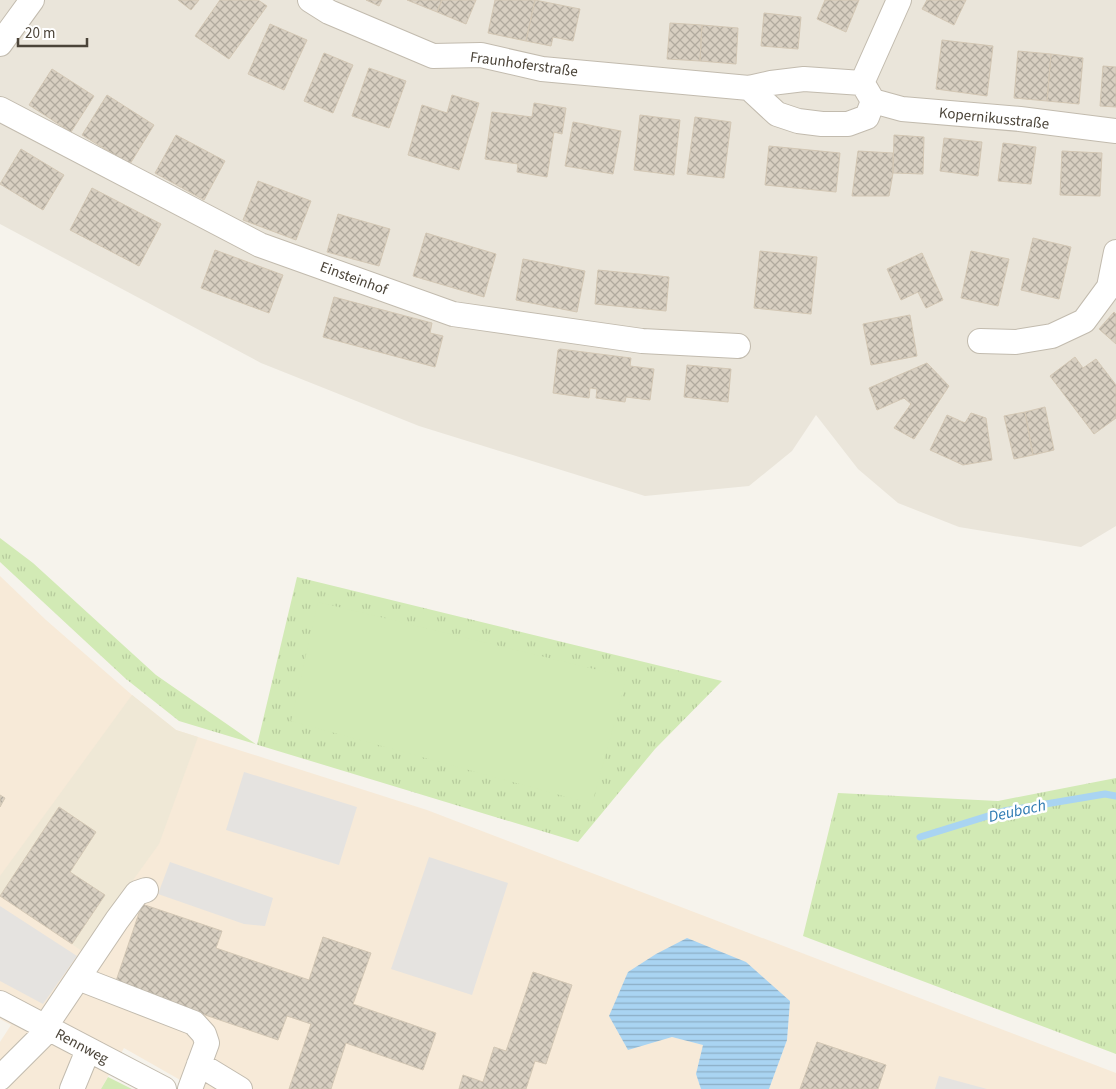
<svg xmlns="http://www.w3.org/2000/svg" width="1116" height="1089" viewBox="0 0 1116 1089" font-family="'Source Sans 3',sans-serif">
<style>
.residential{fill:#eae5da}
.commercial{fill:#f7ead8}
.education{fill:#efe8d6}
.grass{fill:url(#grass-tufts)}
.park{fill:#d2eab5}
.parking{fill:#e5e3e0}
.water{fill:url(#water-rules)}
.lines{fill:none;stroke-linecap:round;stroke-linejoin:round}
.stream{stroke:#a9d4f2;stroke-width:7}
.building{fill:url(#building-cross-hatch);stroke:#d3c7b4}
.minor-casing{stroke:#c2bbae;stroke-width:26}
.minor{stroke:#fff;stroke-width:24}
.labels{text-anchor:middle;stroke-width:5;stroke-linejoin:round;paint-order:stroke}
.street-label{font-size:15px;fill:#4b4439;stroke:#fff}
.water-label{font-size:16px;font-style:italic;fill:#2e7ab2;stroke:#fff}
</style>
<defs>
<pattern id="grass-tufts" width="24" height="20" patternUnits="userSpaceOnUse" patternTransform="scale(1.25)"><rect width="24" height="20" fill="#d2eab5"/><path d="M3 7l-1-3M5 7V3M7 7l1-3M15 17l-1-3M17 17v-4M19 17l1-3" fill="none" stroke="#b6ca9c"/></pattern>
<pattern id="water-rules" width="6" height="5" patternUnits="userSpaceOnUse" patternTransform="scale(1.25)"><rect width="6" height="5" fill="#a9d4f2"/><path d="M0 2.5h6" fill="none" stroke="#8caec5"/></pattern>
<pattern id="building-cross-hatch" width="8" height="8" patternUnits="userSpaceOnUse" patternTransform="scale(1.25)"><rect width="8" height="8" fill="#d8cfc1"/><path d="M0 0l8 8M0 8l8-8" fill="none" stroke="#b1aa9e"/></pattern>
</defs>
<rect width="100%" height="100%" fill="#f6f3ec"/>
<path class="residential" d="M0,0H1116V526L1081,547L959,527L898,503L858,469L816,415L792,451L749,486L645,496L419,426L261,363L0,224Z"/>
<path class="commercial" d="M0,576L46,620L132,695L176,730L427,810L1116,1073V1089H769L787,1040L790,1001L628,1050L672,1037L704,1045L696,1074L701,1089H196L124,1048L101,1089H0V1042L11,1025L0,1019Z"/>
<path class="education" d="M132,695L176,730L198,737L159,844L82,951L0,896V876Z"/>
<path class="grass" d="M0,538L33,563L156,675L257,745L297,577L722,681L655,749L578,842L179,721L126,679L0,562Z
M1116,778V1054L803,936L838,793L998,801Z
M108,1077L132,1089H101Z"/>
<path class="park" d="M318,602L627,677L592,804L291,721Z"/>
<path class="parking" d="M244,772L357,807L339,865L226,830Z
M429,857L508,883L472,995L391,969Z
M170,862L273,898L265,926L244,924L158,894Z
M0,906L77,956L43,1004L0,981Z
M939,1076L987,1089H935Z"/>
<path class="water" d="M687,938L746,962L790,1001L787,1040L769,1089H701L696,1074L703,1045L672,1037L628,1050L609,1016L628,972L656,954Z"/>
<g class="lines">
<path class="stream" d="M920,837L1004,811L1105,794L1116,796"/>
</g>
<path class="building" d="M178,0H199L191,10Z
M220,0H258L267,6L229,59L195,36Z
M366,0H382L379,6Z
M407,0H442L437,12Z
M442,0H476L466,24L437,12Z
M495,0H535L526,41L488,33Z
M535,0L580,9L573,41L553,37L551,46L526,41Z
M825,0H859L846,32L817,19Z
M927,0H966L954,25L922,9Z
M764,13L801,17L798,49L761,46Z
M670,23L702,25L700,61L667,59Z
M270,24L307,40L284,90L248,74Z
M702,25L738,28L736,64L700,61Z
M942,40L993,46L987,96L936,89Z
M1018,51L1051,54L1047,101L1014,98Z
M324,53L353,65L333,113L304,101Z
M1051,54L1083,58L1079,104L1047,101Z
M1103,66L1116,67V107L1100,106Z
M369,68L406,81L389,128L352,116Z
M52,69L94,96L71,132L29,105Z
M107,95L154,125L130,164L82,135Z
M452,95L479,103L459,170L408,155L422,105L447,113Z
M534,103L566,108L562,134L554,132L547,177L517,172L518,164L485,159L492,112L532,117Z
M640,115L680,120L674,175L634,170Z
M695,117L731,122L724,178L687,174Z
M573,122L621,131L613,174L565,166Z
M176,135L225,161L204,200L155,173Z
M894,135L924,137L923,174L893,173Z
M944,138L982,142L978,176L940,171Z
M1003,143L1036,147L1031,184L998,181Z
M769,146L840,153L836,192L765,185Z
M21,149L64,175L43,210L0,184Z
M858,151L893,153V173L889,196H852Z
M1062,151L1102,153L1100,196L1060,195Z
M258,181L311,201L296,240L243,220Z
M92,188L161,224L139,266L70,230Z
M338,214L390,229L379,266L327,252Z
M426,233L496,254L484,297L413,276Z
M1033,238L1071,247L1059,299L1021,290Z
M215,250L283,275L269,313L201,288Z
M760,251L817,257L811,314L754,308Z
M971,251L1009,259L998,306L961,298Z
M922,253L943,300L926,308L918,292L901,300L887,269Z
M523,259L585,271L577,312L516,300Z
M598,270L669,277L666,311L595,304Z
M334,297L432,323L430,333L443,336L435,367L323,337Z
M1114,312L1116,314V344L1099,329Z
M910,315L917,356L871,365L863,324Z
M560,349L631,358L630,366L654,369L650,400L626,397L625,402L596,398L597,389L590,388L589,398L553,393L558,350Z
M1075,357L1083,368L1096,359L1116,385V418L1094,434L1050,376Z
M927,363L949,386L914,439L894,428L911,404L904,398L877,410L869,388Z
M687,365L731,369L728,402L684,397Z
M1045,407L1054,450L1033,455L1025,412Z
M1025,412L1033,455L1014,459L1004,416Z
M971,413L986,418L992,460L963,465L930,450L947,415L965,423Z
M0,795L5,798L0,807Z
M59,807L96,832L70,872L105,895L72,944L0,896Z
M142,904L222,931L216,948L309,980L323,937L371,953L353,1004L436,1033L423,1070L346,1043L331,1089H289L311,1024L287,1016L278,1040L115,984Z
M533,972L572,985L546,1064L535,1061L526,1089H459L463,1075L483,1082L494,1047L506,1051Z
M817,1042L886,1065L878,1089H800Z"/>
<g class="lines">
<g class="minor-casing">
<path id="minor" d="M310,0L329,12L433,56L481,55L542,69L749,88L771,83L804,79L862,83
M0,44L32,0
M862,83L899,0
M749,88L777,114L798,121L822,124H848L867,117L873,101L866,89
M873,101L902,109L1020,119L1116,131
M0,109L260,245L453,314L642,341L738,346
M980,341L1016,342L1052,336L1084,321L1109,287L1116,252
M78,978L194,1023L204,1034L207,1043L190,1089
M0,1003L164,1089
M45,1027L117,920L137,893L146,890
M199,1064L240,1089
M0,1078L49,1029
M72,1089L88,1050"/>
</g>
<use href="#minor" class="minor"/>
</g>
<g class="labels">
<g class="street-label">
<text transform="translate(524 64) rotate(8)" y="5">Fraunhoferstraße</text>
<text transform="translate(994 118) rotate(6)" y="5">Kopernikusstraße</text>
<text transform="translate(354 278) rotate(20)" y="5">Einsteinhof</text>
<text transform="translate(82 1046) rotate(28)" y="5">Rennweg</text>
</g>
<g class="water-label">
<text transform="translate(1017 810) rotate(-12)" y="6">Deubach</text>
</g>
</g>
<path d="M18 38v8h69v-8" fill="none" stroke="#4b4439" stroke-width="2.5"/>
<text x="25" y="38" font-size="15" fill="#4b4439" stroke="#ffffff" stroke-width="4" paint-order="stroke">20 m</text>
</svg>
